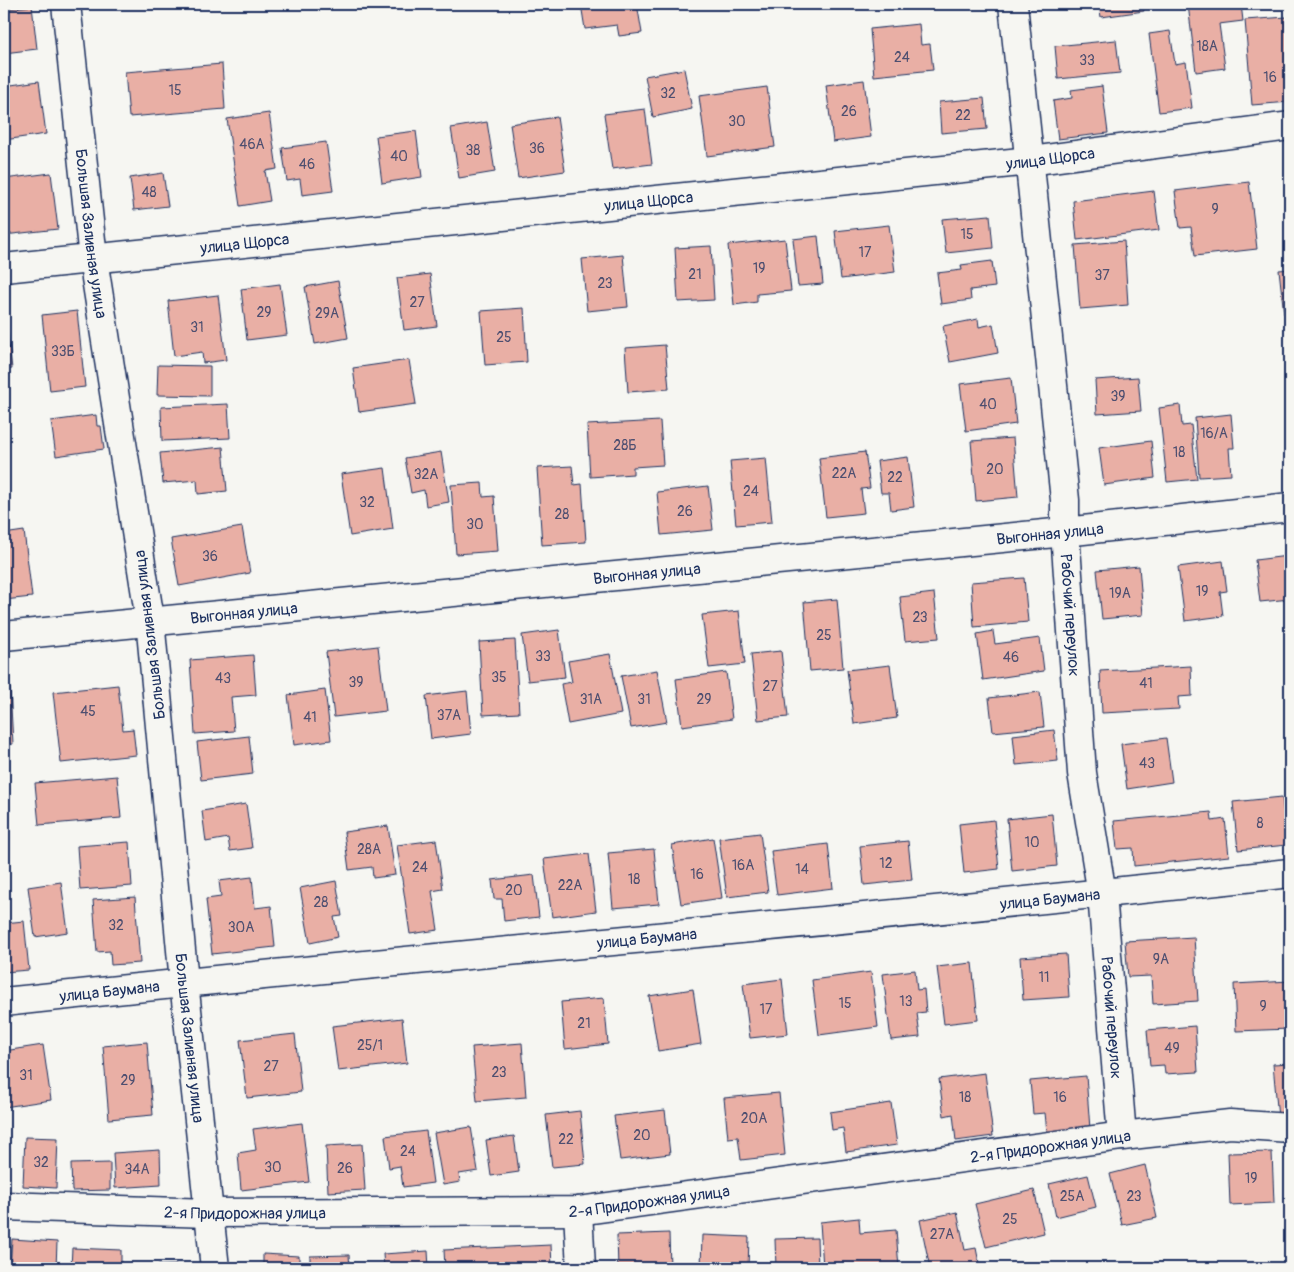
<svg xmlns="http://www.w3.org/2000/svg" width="1294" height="1272" viewBox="0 0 1294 1272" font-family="Pangolin,sans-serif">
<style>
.building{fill:#e9afa5;stroke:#1b2f5e}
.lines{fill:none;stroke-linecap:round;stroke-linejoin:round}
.street-casing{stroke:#1b2f5e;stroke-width:31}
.secondary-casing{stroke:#1b2f5e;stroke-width:31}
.street{stroke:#f6f6f2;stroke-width:28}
.secondary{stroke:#f6f6f2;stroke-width:28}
.labels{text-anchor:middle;stroke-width:4;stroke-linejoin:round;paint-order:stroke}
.number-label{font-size:14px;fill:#4e4f70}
.street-label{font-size:16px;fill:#1b2f5e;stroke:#f6f6f2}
</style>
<rect width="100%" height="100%" fill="#f6f6f2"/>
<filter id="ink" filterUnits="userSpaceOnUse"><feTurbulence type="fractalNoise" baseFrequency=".02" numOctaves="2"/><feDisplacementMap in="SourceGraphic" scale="10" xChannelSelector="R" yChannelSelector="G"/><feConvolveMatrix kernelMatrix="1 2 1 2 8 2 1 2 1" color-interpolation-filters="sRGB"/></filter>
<g filter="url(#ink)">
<path class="building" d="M581,4H637L642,33L619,36L617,25L585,29Z
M1099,4H1143L1144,11L1101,17Z
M1188,4H1241L1243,21L1219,24L1225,68L1196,72Z
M32,6L37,49L4,53V9Z
M1287,17L1290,102L1252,105L1245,20Z
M919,24L921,45L930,44L933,70L874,76L870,29Z
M1170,31L1175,64L1186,62L1192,108L1159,112L1149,34Z
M1116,40L1120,73L1058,79L1055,46Z
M222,64L225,109L129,117L125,72Z
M684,69L692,109L653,117L645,76Z
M864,80L871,137L833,142L826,85Z
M39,81L46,134L4,140V86Z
M1102,86L1108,133L1058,139L1053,101L1072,98L1071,90Z
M767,87L775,147L707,156L699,96Z
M984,98L987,129L941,133L939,102Z
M645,109L652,164L612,169L604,114Z
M269,113L277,169L265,171L270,201L240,206L227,119Z
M557,117L565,171L518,178L510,124Z
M487,122L495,172L459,178L451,128Z
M416,131L422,177L382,183L376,136Z
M326,142L333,191L302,195L300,179L287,181L282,148Z
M51,173L58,229L4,235V179Z
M163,173L168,206L134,210L130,178Z
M1249,182L1257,249L1195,256L1191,227L1180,228L1175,191Z
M1154,191L1159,230L1077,240L1073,201Z
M990,215L993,248L946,253L942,219Z
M889,225L895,272L841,279L835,231Z
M818,236L823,284L798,286L793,239Z
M785,239L791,291L757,294V302L734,305L728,245Z
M1124,241L1128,305L1080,309L1075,245Z
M711,246L714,300L678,302L675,248Z
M623,255L628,307L587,311L582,259Z
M992,261L995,287L970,290L971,300L941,304L937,273L962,270L961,265Z
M1290,269V314H1284L1279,270Z
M430,274L437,326L404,330L397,278Z
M338,281L348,338L315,344L305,287Z
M280,284L287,335L247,340L241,289Z
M218,295L226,360L203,363L202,352L174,356L168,301Z
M524,308L527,362L485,365L481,311Z
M77,311L85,387L50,391L42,315Z
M4,318H6L12,369L4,370Z
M978,319L979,327L993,324L998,353L950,362L943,326Z
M665,345L669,389L628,392L625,348Z
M409,360L416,404L359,412L353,368Z
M158,365L210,366V396L157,395Z
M1138,377L1141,411L1097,414L1095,380Z
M1011,378L1016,424L966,431L960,384Z
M228,404L230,438L162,441L161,407Z
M1180,405L1182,426L1191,425L1197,479L1167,482L1159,408Z
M1231,414L1234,448H1229L1231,475L1199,477L1195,418Z
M96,415L97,426H101L104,449L56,456L51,421Z
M660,421L663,465L633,467V474L590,477L587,425Z
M1013,438L1018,497L976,501L971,441Z
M1151,441L1155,478L1104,485L1099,448Z
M223,447L227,491L198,494L197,480L163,483L160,453Z
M441,452L449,502L426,506L424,490L411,493L405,458Z
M865,452L870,488L861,489L864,513L826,517L819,458Z
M908,457L914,507L891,510L889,493H881L877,461Z
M766,458L772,522L736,525L730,461Z
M572,466L574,485L582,484L586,542L542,545L537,468Z
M385,468L393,529L350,536L341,474Z
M482,483L483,497L494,496L498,551L456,554L451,485Z
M708,486L713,530L661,535L657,492Z
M242,527L250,573L179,586L171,539Z
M24,531L32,597L4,600V534Z
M1288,556L1290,599L1260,602L1255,560Z
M1223,561L1227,591L1220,592L1223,616L1185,621L1178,567Z
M1139,566L1143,615L1102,619L1097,570Z
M1024,578L1028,622L974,627L971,582Z
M934,593L939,638L905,641L900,597Z
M837,599L843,668L810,671L804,602Z
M739,611L745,664L709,668L702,615Z
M559,630L565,677L528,681L522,635Z
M993,631L995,644L1040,638L1044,671L983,680L977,634Z
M515,640L519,713L483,715L479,642Z
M378,646L386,711L334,717L326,652Z
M781,651L788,717L758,720L751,654Z
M610,654L621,714L568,724L561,684L572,682L568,661Z
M253,655L256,695L231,697L234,731L195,734L190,660Z
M890,665L897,718L854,724L847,670Z
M1191,666L1192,696L1178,697L1179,709L1102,713L1100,671Z
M657,670L667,722L631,728L621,676Z
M726,672L732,719L682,726L676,679Z
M118,685L123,730L133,729L136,755L61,763L53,692Z
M10,688L13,744H4V689Z
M325,690L331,740L294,745L288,695Z
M467,691L471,734L431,739L426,696Z
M1040,692L1044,727L993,732L989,698Z
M1054,730L1058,761L1016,765L1013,735Z
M249,736L253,774L201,780L197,742Z
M1166,738L1172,782L1127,789L1121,744Z
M117,776L121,818L39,825L35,783Z
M1282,797L1287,845L1238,850L1233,802Z
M246,804L252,848L230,851L228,838L206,842L202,811Z
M1211,812L1212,821L1225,819L1229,856L1134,866L1133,848L1117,849L1114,821Z
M1052,814L1057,866L1012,871L1007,819Z
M994,820L999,869L964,873L959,824Z
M388,826L395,875L373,878L372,867L349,870L344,832Z
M760,833L768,892L727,897L719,838Z
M713,838L722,898L681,904L672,845Z
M436,840L443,889L432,891L438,930L410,934L397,845Z
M908,841L912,880L864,885L860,846Z
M129,842L132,886L80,890L77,846Z
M828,844L833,888L777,895L771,851Z
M654,849L659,904L613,908L608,853Z
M589,854L596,911L552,917L544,859Z
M534,875L539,917L504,921L502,899H494L492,880Z
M252,877L255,908L271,906L275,947L212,954L206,899L221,897L219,881Z
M336,881L342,916L334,917L338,937L310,943L300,888Z
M61,882L68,932L35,937L28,887Z
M135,897L140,963L111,965L110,951L97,952L93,900Z
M24,921L29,970L4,972V923Z
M1194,937L1198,1001L1153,1004L1151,976L1128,977L1125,941Z
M1066,954L1069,997L1023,1000L1020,957Z
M972,963L978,1020L944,1024L937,967Z
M915,970L917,990L924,989L926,1012L917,1013L920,1037L891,1040L883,974Z
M871,972L878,1027L819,1035L812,980Z
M782,979L788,1034L750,1038L743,984Z
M1290,981V1029L1236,1031L1234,984Z
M693,989L701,1044L658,1051L649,996Z
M604,998L608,1044L565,1049L561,1002Z
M402,1018L407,1063L338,1071L332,1026Z
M1195,1026L1198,1072L1165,1074L1164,1065L1150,1066L1147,1030Z
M295,1034L301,1092L247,1098L240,1040Z
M147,1042L153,1115L109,1119L103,1046Z
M522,1043L526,1097L477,1101L472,1047Z
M43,1045L51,1100L4,1107V1051Z
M1290,1063V1117L1278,1118L1273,1064Z
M985,1073L993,1136L956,1141L953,1114L944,1116L939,1079Z
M1086,1076L1090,1129L1047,1132L1045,1113L1033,1114L1030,1081Z
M779,1093L785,1155L741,1160L738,1137L728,1138L724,1098Z
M891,1103L897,1145L846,1152L843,1128L832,1130L830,1112Z
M665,1110L670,1154L620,1160L614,1116Z
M580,1111L585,1164L552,1167L546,1115Z
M302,1123L309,1182L241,1190L238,1153L256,1150L253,1129Z
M471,1127L478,1171L459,1174L460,1182L443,1185L434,1133Z
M426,1131L433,1183L403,1187L400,1166L389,1168L385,1136Z
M514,1136L519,1172L491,1176L486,1140Z
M25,1137L58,1138L56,1188L23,1186Z
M362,1144L365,1190L328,1192L326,1146Z
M160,1150L161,1185L115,1188L113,1153Z
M1272,1152L1274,1203L1230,1205L1228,1153Z
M110,1163V1190L72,1191L71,1164Z
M1145,1165L1157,1218L1122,1225L1110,1174Z
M1088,1175L1096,1207L1056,1217L1049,1184Z
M1034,1190L1044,1233L986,1247L975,1204Z
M957,1212L965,1250L976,1248L980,1268H930L920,1220Z
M859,1218L860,1233L896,1230L899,1268H823L820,1222Z
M669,1233L670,1268H618L617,1235Z
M702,1235L749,1237L748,1268H701Z
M817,1238L818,1268H776L775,1239Z
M12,1239L57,1242L56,1268H10Z
M551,1245L552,1268H445L444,1250Z
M72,1248L121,1250V1268H71Z
M428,1251L429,1268H384L383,1254Z
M263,1254L299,1256V1268H263Z
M349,1255L350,1268H310V1256Z
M183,1265V1268H140V1266Z"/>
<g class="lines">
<g class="street-casing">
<g id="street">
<path id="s1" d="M66,4L93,259L150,620"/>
<path id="s2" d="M1013,4L1065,500V532L1082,773L1102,894L1122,1136"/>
<path id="s3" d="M4,268L1030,161L1290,126"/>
<path id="s4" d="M4,1002C432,955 862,921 1290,873"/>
<path id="s5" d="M4,1206L208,1213L578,1211L1122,1136L1230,1124L1290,1128"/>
<path d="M578,1211L581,1268"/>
</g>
</g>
<g class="secondary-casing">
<g id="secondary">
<path id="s6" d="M150,620L184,982L215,1268"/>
<path id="s7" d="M4,636L1065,532L1290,507"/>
</g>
</g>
<use href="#street" class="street"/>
<use href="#secondary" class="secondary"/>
</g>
</g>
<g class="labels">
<g class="number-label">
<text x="1207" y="51">18А</text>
<text x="902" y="62">24</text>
<text x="1087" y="65">33</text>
<text x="1270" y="82">16</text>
<text x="175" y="95">15</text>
<text x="668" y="98">32</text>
<text x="849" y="116">26</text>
<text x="963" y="120">22</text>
<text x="737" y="126">30</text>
<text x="252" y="149">46А</text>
<text x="537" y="153">36</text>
<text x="473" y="155">38</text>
<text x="399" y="161">40</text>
<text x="307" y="169">46</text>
<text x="149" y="197">48</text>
<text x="1215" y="214">9</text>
<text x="967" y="239">15</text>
<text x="865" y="257">17</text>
<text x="759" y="273">19</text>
<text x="695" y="279">21</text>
<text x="1102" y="280">37</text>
<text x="605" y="288">23</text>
<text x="417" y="307">27</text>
<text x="264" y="317">29</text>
<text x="327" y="318">29А</text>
<text x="197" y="332">31</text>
<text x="504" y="342">25</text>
<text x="63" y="356">33Б</text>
<text x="1118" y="401">39</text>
<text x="988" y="409">40</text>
<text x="1214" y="438">16/А</text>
<text x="625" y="450">28Б</text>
<text x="1179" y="457">18</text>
<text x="995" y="474">20</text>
<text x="844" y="478">22А</text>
<text x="426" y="479">32А</text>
<text x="895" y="482">22</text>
<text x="751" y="496">24</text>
<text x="367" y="507">32</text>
<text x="685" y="516">26</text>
<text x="562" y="519">28</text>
<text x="475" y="529">30</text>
<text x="210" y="561">36</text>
<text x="1202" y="596">19</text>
<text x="1120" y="598">19А</text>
<text x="920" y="622">23</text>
<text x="824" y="640">25</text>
<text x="543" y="661">33</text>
<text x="1011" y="662">46</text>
<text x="499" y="682">35</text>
<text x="223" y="683">43</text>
<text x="356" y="687">39</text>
<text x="1146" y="688">41</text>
<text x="770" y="691">27</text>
<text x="591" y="704">31А</text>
<text x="644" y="704">31</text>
<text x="704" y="704">29</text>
<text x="88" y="716">45</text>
<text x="449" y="720">37А</text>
<text x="310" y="722">41</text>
<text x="1147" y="768">43</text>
<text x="1260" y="828">8</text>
<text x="1032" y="847">10</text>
<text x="369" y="854">28А</text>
<text x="886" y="868">12</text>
<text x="743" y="870">16А</text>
<text x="420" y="872">24</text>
<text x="802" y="874">14</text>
<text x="697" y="879">16</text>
<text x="634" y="884">18</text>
<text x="570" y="890">22А</text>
<text x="514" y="895">20</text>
<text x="321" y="907">28</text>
<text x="116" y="930">32</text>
<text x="241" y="932">30А</text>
<text x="1161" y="964">9А</text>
<text x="1044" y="982">11</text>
<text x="906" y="1006">13</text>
<text x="845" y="1008">15</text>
<text x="1263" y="1011">9</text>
<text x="766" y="1014">17</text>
<text x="584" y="1028">21</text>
<text x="370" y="1050">25/1</text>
<text x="1172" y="1053">49</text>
<text x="271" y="1071">27</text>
<text x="499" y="1077">23</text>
<text x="26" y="1080">31</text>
<text x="128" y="1085">29</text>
<text x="965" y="1102">18</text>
<text x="1060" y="1102">16</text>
<text x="754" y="1123">20А</text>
<text x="642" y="1140">20</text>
<text x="566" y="1144">22</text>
<text x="408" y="1156">24</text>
<text x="41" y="1167">32</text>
<text x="273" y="1172">30</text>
<text x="345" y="1173">26</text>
<text x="137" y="1174">34А</text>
<text x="1251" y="1183">19</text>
<text x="1072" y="1201">25А</text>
<text x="1134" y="1201">23</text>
<text x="1010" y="1224">25</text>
<text x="942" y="1239">27А</text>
</g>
<g class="street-label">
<text dy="6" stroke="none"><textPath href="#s3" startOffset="1052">улица Щорса</textPath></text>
<text dy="6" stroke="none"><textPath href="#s3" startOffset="648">улица Щорса</textPath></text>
<text dy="6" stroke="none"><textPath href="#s1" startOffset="231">Большая Заливная улица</textPath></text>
<text dy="6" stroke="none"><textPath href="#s3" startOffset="242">улица Щорса</textPath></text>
<text dy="6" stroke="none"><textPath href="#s7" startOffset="1051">Выгонная улица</textPath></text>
<text dy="6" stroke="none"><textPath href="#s7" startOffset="646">Выгонная улица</textPath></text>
<text dy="6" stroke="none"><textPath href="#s7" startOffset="241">Выгонная улица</textPath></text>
<text dy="6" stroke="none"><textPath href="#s2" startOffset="614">Рабочий переулок</textPath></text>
<text transform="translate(149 635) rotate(-97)" y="6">Большая Заливная улица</text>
<text dy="6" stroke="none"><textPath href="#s4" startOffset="1051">улица Баумана</textPath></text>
<text dy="6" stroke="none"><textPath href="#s4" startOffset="646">улица Баумана</textPath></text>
<text dy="6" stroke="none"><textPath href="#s4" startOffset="106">улица Баумана</textPath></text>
<text dy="6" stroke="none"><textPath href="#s2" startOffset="1019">Рабочий переулок</textPath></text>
<text dy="6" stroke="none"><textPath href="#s6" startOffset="420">Большая Заливная улица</textPath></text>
<text dy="6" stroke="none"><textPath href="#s5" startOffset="1051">2-я Придорожная улица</textPath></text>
<text dy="6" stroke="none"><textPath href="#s5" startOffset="646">2-я Придорожная улица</textPath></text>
<text dy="6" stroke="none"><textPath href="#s5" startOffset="241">2-я Придорожная улица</textPath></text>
</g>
</g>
<rect width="1294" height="1272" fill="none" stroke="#f6f6f2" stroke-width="20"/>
<rect x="10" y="10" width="1274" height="1252" fill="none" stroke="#1b2f5e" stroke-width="2" filter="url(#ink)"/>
</svg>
